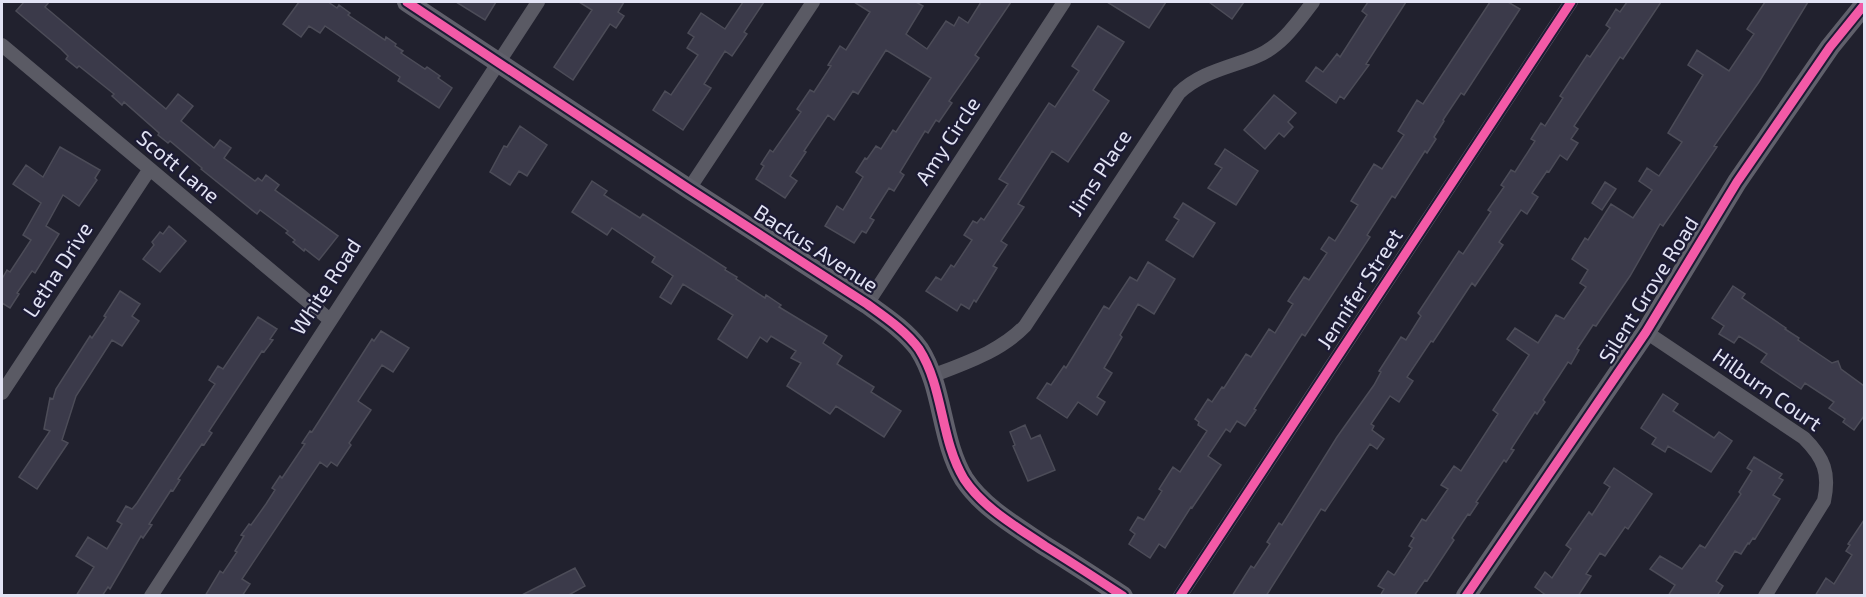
<svg xmlns="http://www.w3.org/2000/svg" width="1866" height="597" viewBox="0 0 1866 597" font-family="'Exo 2',sans-serif">
<style>
.building{fill:#3b3a4a;stroke:#4c4c58;stroke-width:1.5}
.lines{fill:none;stroke-linecap:round;stroke-linejoin:round}
.street{stroke:#5a5a64;stroke-width:14}
.secondary{stroke:#60606b;stroke-width:20}
.cycleway-casing{stroke:#1c1b34;stroke-width:13}
.cycleway{stroke:#f35aa7;stroke-width:9}
.labels{text-anchor:middle;stroke-width:4.5;stroke-linejoin:round;paint-order:stroke}
.street-label{font-size:21px;fill:#e2e3f4;stroke:#1c1b34}
</style>
<rect width="100%" height="100%" fill="#21212e"/>
<path class="building" d="M24,2H49L45,7L166,109L178,94L193,106L181,121L214,148L220,140L231,148L224,158L255,181L258,178L262,181L266,175L279,185L275,190L338,236L319,260L305,249L304,251L293,242L295,240L286,233L288,231L260,210L257,214L201,169L202,168L170,141L168,143L158,135L159,133L124,102L122,105L112,96L114,94L79,66L77,68L66,59L68,56L61,49L16,11Z
M299,2H328L337,8L339,5L350,13L348,15L385,40L386,37L396,44L395,46L403,51L401,53L425,69L427,67L440,76L438,78L452,88L439,108L398,81L400,77L325,26L320,33L309,26L301,37L283,24Z
M456,2H496L485,20Z
M579,2H624L618,12L624,16L616,28L610,24L573,80L554,67L592,10Z
M743,2H764L744,32L747,34L732,56L725,51L704,84L711,88L683,130L653,110L665,91L671,95L698,55L687,48L694,37L688,33L701,13L725,29Z
M854,2H916L923,6L906,34L927,49L946,21L954,26L959,17L968,23L981,2H1011L975,55L979,58L949,101L952,103L939,122L936,120L928,133L925,131L900,172L904,175L894,191L889,188L870,218L874,220L866,233L862,231L854,243L825,226L837,206L843,210L863,177L856,172L865,158L867,159L876,146L881,149L893,130L896,132L931,78L886,50L858,94L853,91L834,120L828,115L804,151L806,152L790,176L797,181L785,198L756,179L764,166L761,164L770,150L773,152L801,112L797,109L810,90L814,92L831,66L828,65L840,46L846,50L870,12Z
M1107,2H1166L1149,28Z
M1209,2H1244L1232,19Z
M1368,2H1406L1366,64L1369,65L1344,99L1340,96L1336,103L1306,81L1316,67L1323,72L1337,54L1340,57L1367,15L1362,11Z
M1490,2H1508L1520,9L1464,95L1461,93L1443,120L1444,121L1434,137L1436,139L1427,153L1425,151L1395,198L1392,196L1367,235L1370,237L1305,336L1302,334L1254,409L1256,410L1245,426L1237,421L1230,432L1226,429L1208,456L1221,465L1192,508L1191,507L1165,548L1159,544L1150,558L1129,544L1135,534L1130,530L1138,517L1144,520L1162,491L1159,489L1173,467L1180,472L1207,431L1198,425L1199,422L1195,419L1208,399L1212,402L1222,387L1224,388L1246,354L1251,357L1269,329L1275,333L1293,304L1288,301L1304,277L1309,280L1327,253L1321,249L1329,237L1335,241L1358,205L1351,201L1374,164L1382,169L1404,135L1398,131L1417,100L1423,104Z
M1627,2H1661L1623,59L1620,57L1574,126L1578,129L1571,139L1578,143L1567,160L1560,155L1549,172L1547,171L1532,193L1538,197L1527,214L1521,210L1499,242L1503,245L1475,286L1472,283L1433,342L1431,341L1407,377L1413,381L1399,402L1390,396L1371,424L1374,426L1372,430L1384,439L1377,449L1370,444L1325,511L1321,509L1266,596H1232L1251,566L1254,568L1270,544L1267,542L1279,523L1282,525L1337,437L1374,385L1381,372L1379,371L1401,337L1406,340L1421,316L1418,313L1459,251L1463,254L1491,212L1488,210L1504,187L1501,185L1511,170L1515,172L1535,141L1531,139L1541,123L1545,126L1563,98L1560,96L1587,55L1590,57L1610,28L1606,25L1616,9L1620,12Z
M1765,2H1808L1759,82L1714,146L1717,147L1663,226L1660,224L1630,276L1596,326L1593,325L1577,349L1579,350L1571,364L1568,362L1559,376L1543,400L1545,402L1537,414L1535,412L1511,449L1514,450L1506,462L1504,460L1476,502L1478,503L1470,515L1468,514L1452,538L1454,540L1427,581L1425,580L1414,596H1380L1384,589L1378,586L1388,571L1394,575L1395,574L1412,548L1409,546L1414,538L1411,536L1422,519L1426,521L1448,489L1441,485L1454,466L1461,471L1498,414L1493,410L1529,355L1507,339L1515,328L1538,343L1556,315L1564,319L1586,287L1580,283L1588,270L1572,259L1585,238L1588,240L1611,204L1633,218L1652,190L1639,181L1647,168L1659,176L1682,142L1668,133L1703,75L1688,65L1697,50L1729,71L1754,34L1747,29Z
M1098,26L1124,42L1093,90L1109,101L1068,162L1052,151L1018,204L1024,207L1001,241L1007,245L993,266L997,268L976,302L974,300L969,309L961,304L957,311L926,291L936,277L941,280L951,265L954,267L972,240L964,235L973,221L977,223L981,218L984,220L1008,184L999,179L1049,103L1055,107L1079,71L1072,66Z
M1274,95L1296,113L1288,122L1293,127L1284,137L1279,133L1265,149L1244,130Z
M520,126L547,145L527,176L519,171L510,185L490,172L504,146L507,147Z
M60,147L100,170L95,178L97,180L79,206L63,195L46,226L59,234L35,273L32,271L17,293L19,294L10,308L2,303V279L7,270L10,272L31,240L23,235L41,203L13,184L26,165L43,177Z
M1225,149L1258,171L1236,205L1208,188L1222,168L1215,164Z
M592,181L607,191L604,195L640,218L643,214L726,268L725,270L737,277L736,279L765,298L766,295L781,305L779,307L827,336L823,343L842,356L837,364L874,387L871,392L901,411L884,437L836,406L830,414L787,386L801,363L791,358L796,351L771,336L767,342L760,337L747,358L718,339L733,315L683,284L671,304L660,297L673,276L652,262L655,257L612,228L607,235L572,212Z
M1605,182L1616,189L1602,210L1592,203Z
M1183,203L1215,223L1193,257L1166,240L1179,220L1174,217Z
M169,226L186,241L160,272L143,259L154,245L152,242L160,232L163,234Z
M1148,262L1175,279L1154,314L1138,304L1120,335L1122,337L1104,368L1112,373L1097,397L1105,402L1097,415L1078,402L1067,418L1037,398L1047,383L1051,385L1064,366L1066,368L1104,306L1109,309L1130,277L1137,281Z
M1733,286L1745,294L1742,298L1786,328L1785,329L1799,338L1798,340L1832,363L1838,361L1841,369L1864,386V416L1854,430L1843,422L1845,419L1829,408L1834,402L1805,383L1801,389L1761,362L1767,354L1739,336L1734,343L1719,334L1724,326L1712,318Z
M120,291L140,304L132,316L139,321L122,346L112,340L76,396L62,440L68,443L37,489L19,477L50,431L44,429L50,398L53,399L56,389L90,336L92,338L106,317L104,316Z
M258,317L277,329L270,339L273,340L264,352L262,351L209,431L212,433L204,445L202,444L178,479L180,480L173,491L171,490L162,504L149,524L152,525L143,538L141,536L110,589L108,587L102,596H76L94,567L76,556L88,537L107,549L122,524L117,521L126,506L132,509L137,503L215,384L209,380L218,366L223,369Z
M381,331L409,348L393,372L382,365L358,401L371,410L349,443L351,445L337,466L331,462L327,467L320,462L242,579L250,584L242,596H205L220,571L223,573L237,552L235,551L244,536L241,535L249,524L251,525L266,504L275,490L272,488L280,476L282,478L305,444L302,443L310,431L312,432L372,339L374,341Z
M1663,394L1678,404L1673,411L1714,438L1719,432L1732,441L1711,472L1668,446L1665,452L1652,444L1656,438L1641,428Z
M1025,425L1031,439L1040,435L1055,470L1028,481L1013,446L1015,445L1010,432Z
M1754,457L1782,474L1779,478L1783,480L1773,495L1780,499L1755,539L1753,538L1749,544L1748,543L1741,554L1735,551L1716,581L1723,586L1717,596H1668L1675,585L1650,569L1660,556L1682,569L1700,545L1705,548L1741,494L1739,492L1752,471L1747,468Z
M1614,468L1652,494L1628,529L1625,527L1605,556L1600,553L1586,574L1591,576L1578,596H1547L1535,587L1545,572L1552,578L1571,549L1566,545L1589,512L1592,515L1610,487L1604,483Z
M1864,520V596H1815L1826,578L1834,584L1852,555L1846,551L1850,545L1848,544Z
M575,568L585,586L567,596H520Z"/>
<g class="lines">
<path class="street" d="M2,45L330,320
M689,189L813,2
M867,304L1064,2
M1646,332L1804,438C1824,458 1830,473 1824,501L1765,596
M932,376C965,363 1000,352 1025,326L1179,93C1201,72 1228,68 1255,57C1281,47 1297,23 1313,2
M2,393L149,170
M151,596L538,2
M1180,596L1571,2"/>
<path class="secondary" d="M407,2L689,189L867,304C885,317 906,331 919,349C944,388 940,439 964,479C983,508 1017,527 1045,546C1071,562 1097,579 1123,596
M1466,596L1646,332L1737,182L1830,47L1864,5"/>
<g class="cycleway-casing">
<path id="cycleway" d="M407,2L689,189L867,304C885,317 906,331 919,349C944,388 940,439 964,479C983,508 1017,527 1045,546C1071,562 1097,579 1123,596
M1180,596L1571,2
M1466,596L1646,332L1737,182L1830,47L1864,5"/>
</g>
<use href="#cycleway" class="cycleway"/>
</g>
<g class="labels">
<g class="street-label">
<text transform="translate(948 141) rotate(-57)" y="7">Amy Circle</text>
<text transform="translate(178 167) rotate(40)" y="7">Scott Lane</text>
<text transform="translate(1100 173) rotate(-57)" y="7">Jims Place</text>
<text transform="translate(816 249) rotate(33)" y="7">Backus Avenue</text>
<text transform="translate(58 270) rotate(-57)" y="7">Letha Drive</text>
<text transform="translate(326 287) rotate(-57)" y="7">White Road</text>
<text transform="translate(1360 289) rotate(-57)" y="7">Jennifer Street</text>
<text transform="translate(1649 290) rotate(-58)" y="7">Silent Grove Road</text>
<text transform="translate(1767 390) rotate(35)" y="7">Hilburn Court</text>
</g>
</g>
<rect width="1866" height="597" fill="none" stroke="#e2e3f4" stroke-width="6"/>
</svg>
